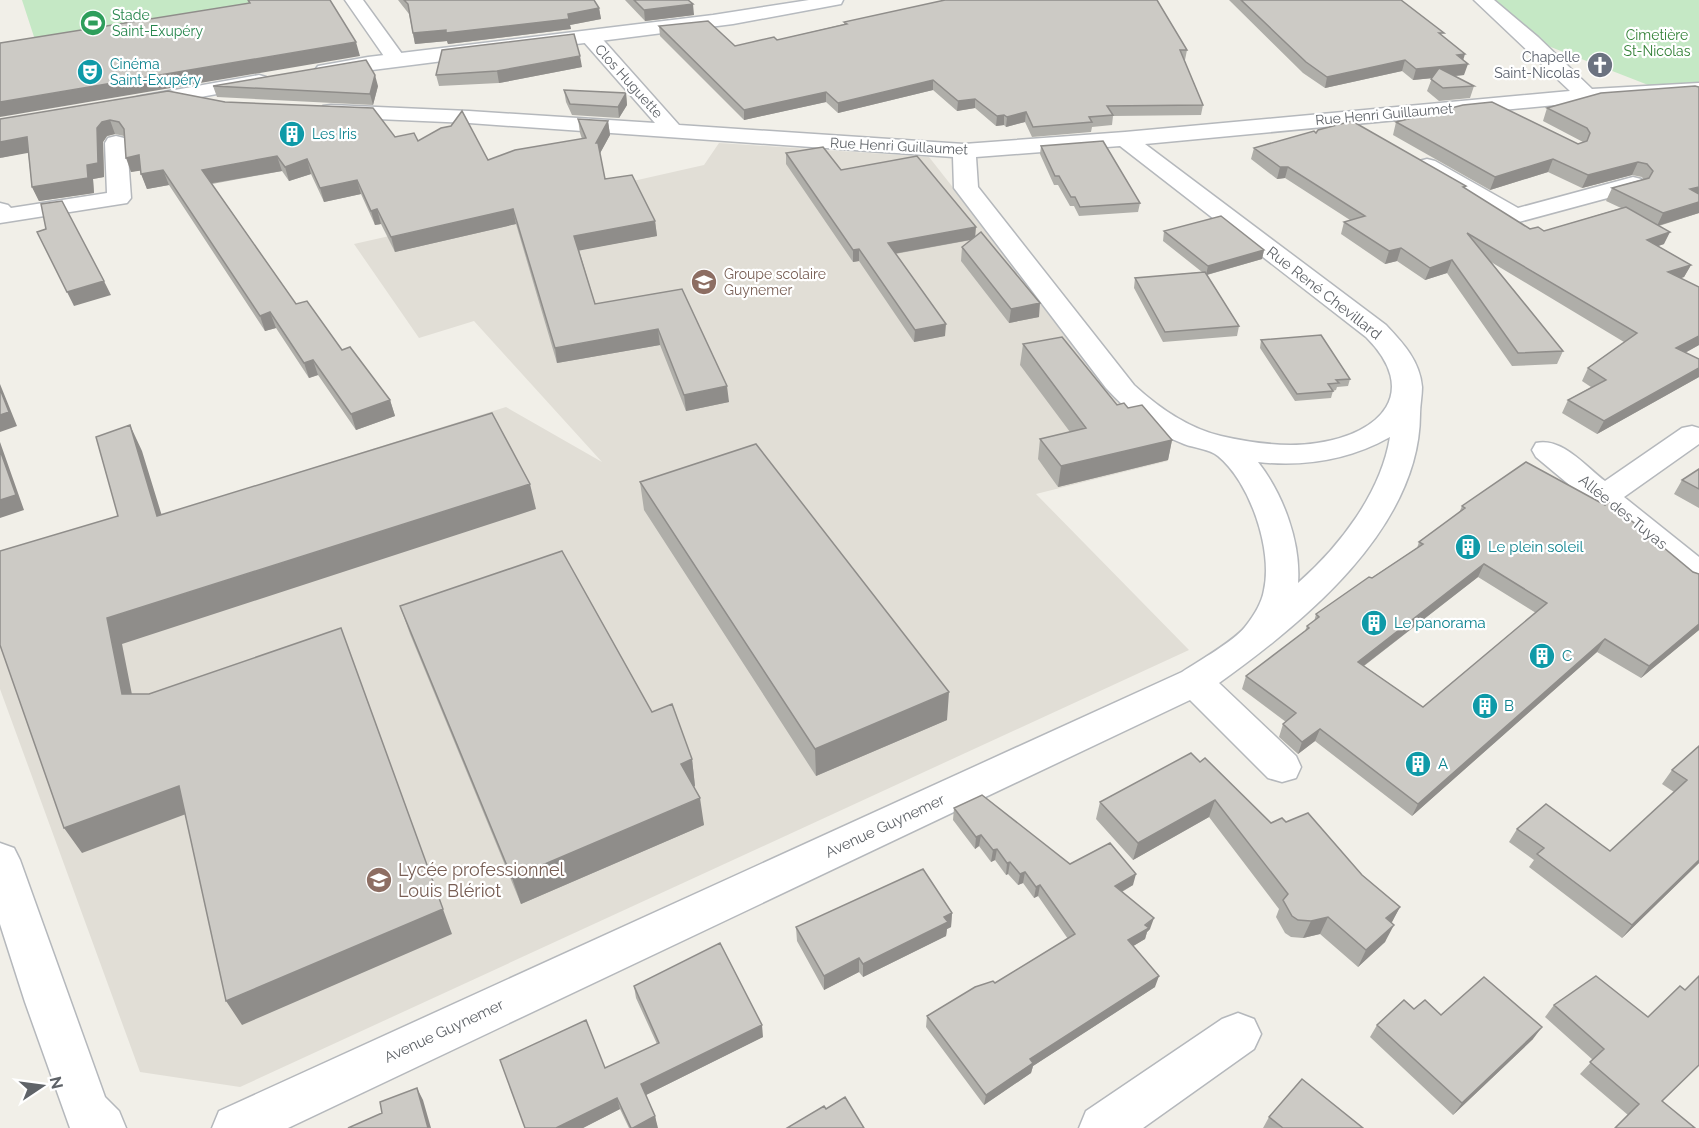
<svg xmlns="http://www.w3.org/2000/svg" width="1699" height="1128" viewBox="0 0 1699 1128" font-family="Raleway,sans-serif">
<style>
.education{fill:#e1ded6}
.green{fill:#c5e8c5}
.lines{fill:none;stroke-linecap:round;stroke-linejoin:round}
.street-casing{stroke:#b5b8bc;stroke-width:3}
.secondary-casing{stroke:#b6babf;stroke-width:3}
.street{fill:#fff;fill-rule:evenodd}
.secondary{fill:#fff;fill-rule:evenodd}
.wall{fill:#afaea9;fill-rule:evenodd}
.shaded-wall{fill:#8f8d8a}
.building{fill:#cccac5;stroke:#8f8d8a;stroke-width:1.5;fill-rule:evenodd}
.labels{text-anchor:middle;stroke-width:4.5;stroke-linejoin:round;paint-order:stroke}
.far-leisure-label{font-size:14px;fill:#27864d;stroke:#fff;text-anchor:start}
.far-park-label{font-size:14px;fill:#348238;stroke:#fff}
.far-worship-label{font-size:14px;fill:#5b616d;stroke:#fff;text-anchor:end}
.far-culture-label{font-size:14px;fill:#0d838f;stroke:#fff;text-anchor:start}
.far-street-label{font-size:14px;fill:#5f6368;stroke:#fff}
.far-education-label{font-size:14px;fill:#785e54;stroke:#fff;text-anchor:start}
.street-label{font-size:15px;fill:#5f6368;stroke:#fff}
.culture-label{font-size:15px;fill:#0d838f;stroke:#fff;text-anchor:start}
.near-education-label{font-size:18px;fill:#785e54;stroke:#fff;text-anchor:start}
</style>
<rect width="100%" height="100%" fill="#f1efe8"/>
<path class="education" d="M719,143L929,157L1168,461L1036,494L1189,650L240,1087L140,1072L0,689V566L506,407L602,462L474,321L419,338L354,244L704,165Z"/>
<path class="green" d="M22,0H275L37,46Z
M1495,0H1699V88L1661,90L1543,44L1516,22Z"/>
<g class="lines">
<g class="street-casing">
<path id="street" d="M345,0H363L405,58L402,62H388Z
M1474,0H1494L1538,37L1592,89L1699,83V95L1587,102L1145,144L1386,325C1403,343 1420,361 1422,387C1422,396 1420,405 1420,414C1420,528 1303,623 1219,683L1296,756L1301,767L1296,778L1282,782L1268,778L1190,700L288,1128H212L219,1111L1182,672C1199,661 1234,641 1245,627C1253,617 1262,603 1264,590C1273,550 1250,482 1218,456C1210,449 1194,448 1184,444C1153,432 1128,412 1106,388L954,188L953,157L469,123L331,117L323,116L320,111L323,106L331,105L469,111L655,123L583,41L580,37L583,33H597L679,125L964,144L1125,132L1570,91ZM1120,146L1366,337C1421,392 1381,434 1317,443C1285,448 1252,443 1221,436C1188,428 1159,408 1134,385L978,187L976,157ZM1390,437C1381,493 1340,546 1298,583C1301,542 1283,494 1258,462C1304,467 1349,460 1390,437Z
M116,136L124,138L127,143L131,198L127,203L0,223V203L8,205L11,208L107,193L105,143L108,138Z
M1427,159L1435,161L1518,208L1633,177L1641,179L1645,184L1641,189L1515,223L1506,221L1419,171L1416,166L1419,161Z
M1692,426L1699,428V444L1624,497L1699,557V587L1687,583L1536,457L1532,450L1536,443C1562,437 1585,466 1605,481L1682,428Z
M0,843L14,848L20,860L105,1097L119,1111L126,1128H70L25,1002L0,924Z
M1238,1013L1254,1019L1261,1034L1254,1049L1143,1128H1079L1086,1111L1222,1019Z"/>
</g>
<g class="secondary-casing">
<path id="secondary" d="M809,0H843L841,4L733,24L325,76L318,74L315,70L318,66L368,57L713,15Z
M259,75L266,77L269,81L266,85L141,108L134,106L130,102L134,98L141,96Z"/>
</g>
<use href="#street" class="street"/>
<use href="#secondary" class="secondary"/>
</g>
<path class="wall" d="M398,0H594L599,8L601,19L570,25L571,29L448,44L447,41L415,44L409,14Z
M625,0H688L694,15L645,21Z
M1229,0H1401L1443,37L1463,60L1464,75L1454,76L1474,86L1470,98L1439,101L1427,91L1432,78L1413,80L1402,71L1325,88L1303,73Z
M844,22L1187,50L1185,60H1184L1203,105L1201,115L1113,116L1112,125L1092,127L1091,132L1032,137L1025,122L1006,127L1004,125L996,126L975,108L957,111L933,90L838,113L826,102L744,120L660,36L659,26L735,46L777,40L844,24Z
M442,50L582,67L499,83L439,86L436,75Z
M213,86H378L373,105L217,97Z
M1699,87V213L1659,226L1664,244L1658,246L1691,265L1684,277L1681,278L1699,345L1685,353L1699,359V377L1597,434L1562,413L1568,400L1591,387L1582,381L1588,368L1624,342L1491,262L1563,351L1557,364L1512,366L1447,273L1425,280L1397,261L1385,264L1341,234L1344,222L1350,220L1285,178L1277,179L1251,159L1254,148L1316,133L1466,189L1530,229L1544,231L1621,208L1606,201L1612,188L1643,179L1642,177L1632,175L1582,188L1548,172L1490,190L1393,135L1396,122L1578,144L1583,142L1543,121L1547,108Z
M564,90L626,93L627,105L619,118L572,115L566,102Z
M168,91L418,141L488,160L582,139L580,133L578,119L608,121L610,135L600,153L605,179L655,221L657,236L579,250L595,304L682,289L729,402L686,411L660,345L557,363L516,224L395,252L381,224L375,225L361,194L324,202L311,174L289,181L282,171L212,184L296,304L390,400L395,416L356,430L318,375L309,378L276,328L265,331L169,185L147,189L140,170L131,172L124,136L115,134L107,136L103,142L104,177L93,179L94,193L39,201L32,187L28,152L0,158Z
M1041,146L1140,203L1138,212L1079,216L1074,206H1070L1058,185H1054L1040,154Z
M786,153L841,170L975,236L1039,317L1009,323L961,261L962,247L971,240L895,254L945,336L914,342L859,261L853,262L786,164Z
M1164,231L1264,250L1262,259L1207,275L1239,326L1237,336L1163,342L1134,288L1135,278L1202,272L1163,241Z
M1261,340L1350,379L1348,386L1337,387L1336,390L1333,391L1331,398L1295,401L1260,348Z
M1023,344L1117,405L1128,408L1172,440L1168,460L1058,487L1038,459L1040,439L1070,432L1020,365Z
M1699,469V508L1674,494L1682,480Z
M640,482L947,720L816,776L644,510Z
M1462,506L1699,630L1641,678L1597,652L1412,816L1315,741L1298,754L1279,737L1283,724L1286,722L1242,689L1246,676L1305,631L1307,626L1314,622L1316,614L1417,548L1419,542L1459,513ZM1478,577L1536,613L1423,707L1364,666Z
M400,606L652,712L692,759L695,786L694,787L704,825L521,904L410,634Z
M1699,746V863L1622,938L1529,867L1534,860L1509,842L1517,829L1610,851L1674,792L1662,784L1672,770Z
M1200,762L1271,823L1286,822L1362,875L1400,907L1391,923L1385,942L1358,967L1320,934L1303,938L1291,937L1285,933L1276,917L1279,909L1209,817L1133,860L1096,819L1100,802Z
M954,808L1070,864L1133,885L1122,892L1150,929L1147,932L1145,939L1133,946L1155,987L1033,1066L1031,1073L984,1105L926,1027L927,1016L995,983L1068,939L1038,896L1034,898L1023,883L1018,885L1008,874L1006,875L995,860L991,862L979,846L975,849L953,820Z
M952,913L951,927L947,929L946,936L863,977L859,972L824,990L797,941L796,927Z
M634,986L763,1037L646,1095L655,1116L657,1128H629L620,1109L583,1128H525L605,1068L657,1044L636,998Z
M1554,1005L1699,1065L1628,1115L1580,1074L1593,1060L1545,1017Z
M1414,1009L1533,1039L1453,1115L1370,1037L1377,1025Z
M1269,1117L1363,1128H1263Z"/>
<path class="shaded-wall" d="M693,4L694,15L645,21L644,10Z
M599,8L601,19L570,25L571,29L448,44L447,41L415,44L413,33L446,30L568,14Z
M356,42L360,56L0,117V102Z
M1465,54L1462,64L1457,55Z
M580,56L582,67L499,83L497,71Z
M1405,60L1402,71L1325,88L1327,77Z
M1468,64L1464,75L1413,80L1416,69Z
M375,75L378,86L373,105L370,94Z
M933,80V90L838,113V103Z
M826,92V102L744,120V110Z
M626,93L627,105L619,118L618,107Z
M975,99V108L957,111L958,101Z
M1026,112L1025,122L1006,127L1007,117Z
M1004,115V125L996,126L997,116Z
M110,120L115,134L107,136L103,142L104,177L93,179L94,193L39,201L32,187L87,165L97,128L102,122Z
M608,121L610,135L598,157L596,143Z
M27,137L33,152L0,158V142Z
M139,155L145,170L131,172L126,158Z
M277,156L282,171L207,184L202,170Z
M307,159L311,174L289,181L285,167Z
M1553,159L1548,172L1490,190L1495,177Z
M1638,162L1632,175L1582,188L1588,175Z
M1280,167H1288L1285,178L1277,179Z
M163,170L169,185L147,189L141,174Z
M357,180L361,194L324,202L320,188Z
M1699,187V198L1690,189Z
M1699,202V213L1657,226L1663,213Z
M377,209L381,224L375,225L371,211Z
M513,209L516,224L395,252L391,237Z
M655,221L657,236L577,251L574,236Z
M976,227L975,239L887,255L888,243Z
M1670,232L1664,244L1641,252L1647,240Z
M1401,248L1397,261L1385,264L1389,251Z
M859,249V261L853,262V250Z
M1264,250L1262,259L1206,275L1208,266Z
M1452,260L1447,273L1425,280L1430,268Z
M1691,265L1684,277L1662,285L1668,272Z
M104,281L111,295L74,306L67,292Z
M1040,303L1039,317L1009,323L1011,309Z
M270,312L276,328L265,331L260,316Z
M946,324L945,336L914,342L915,330Z
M658,329L660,345L557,363L555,348Z
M1699,336V345L1670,361L1676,348Z
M313,360L318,375L309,378L304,363Z
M1699,368V377L1597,434L1604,421Z
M0,384L17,426L0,432Z
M727,386L729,402L686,411L684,395Z
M390,400L395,416L356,430L351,414Z
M130,425L142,451L170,542L157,516Z
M1172,440L1168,460L1058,487L1061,466Z
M0,442L24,510L0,518Z
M530,484L536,509L122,644L137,720L122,694L107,618Z
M1484,564L1478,577L1353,674L1358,662Z
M1699,624V630L1641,678L1649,666Z
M341,628L452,934L242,1025L226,1001Z
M1605,639L1597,652L1412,816L1418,804Z
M949,692L947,720L816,776L815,749Z
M1320,729L1315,741L1298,754L1302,742Z
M692,759L695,786L685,790L681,764Z
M179,786L194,811L82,853L64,828Z
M700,798L704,825L521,904L512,878Z
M1215,800L1209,817L1133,860L1138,843Z
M981,835L979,846L975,849L976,837Z
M997,849L995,860L991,862L993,850Z
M1699,860V863L1622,938L1632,925Z
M1010,862L1008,874L1006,875L1007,863Z
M1025,872L1023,883L1018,885L1020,874Z
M1136,874L1133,885L1112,897L1115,886Z
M1040,885L1038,896L1034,898L1036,887Z
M1400,907L1391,924L1386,918Z
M952,913L951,927L947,929L946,936L863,977V964L944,917Z
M1328,917L1320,934L1303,938L1311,921Z
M1154,918L1150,929L1147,932L1145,939L1125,951L1128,940Z
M1394,925L1385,942L1358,967L1366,950Z
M859,958V972L824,990V976Z
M1159,976L1155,987L1033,1066L1031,1073L984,1105L986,1095L1030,1059Z
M762,1025L763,1037L644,1096L641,1084Z
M1542,1027L1533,1039L1453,1115L1462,1103Z
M417,1088L423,1100L431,1128H428Z
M617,1098L620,1109L583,1128H556Z
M655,1116L658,1128H633Z"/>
<path class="building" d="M248,0H330L356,42L0,102V43L250,3Z
M404,0H594L599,8L568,14L569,19L446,33V30L413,33L408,4Z
M634,0H688L693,4L644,10Z
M945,0H1157L1187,50H1180L1203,105L1107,106L1113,115L1089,117L1092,122L1033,127L1026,112L1007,117L1004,115L997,116L975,99L958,101L933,80L838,103L826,92L744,110L659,26L708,21L735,46L774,37L777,40L847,24L844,22Z
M1241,0H1401L1444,33H1439L1465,54L1457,55L1468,64L1416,69L1405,60L1327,77L1306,62Z
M574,34L580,56L497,71L436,75L442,50Z
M366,60L375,75L370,94L213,86Z
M1439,68L1474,86L1443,88L1431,79Z
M1695,86L1699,87V187L1690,189L1699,194V202L1663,213L1612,188L1649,178L1653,171L1647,164L1638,162L1588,175L1553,159L1495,177L1396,122L1463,105L1492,102L1578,144L1587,141L1590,133L1587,128L1547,108L1601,93Z
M564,90L626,93L618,107L570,104Z
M168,91L225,102L373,108L395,137L414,133L418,141L441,128L451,126L462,111L488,160L515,150L586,138L578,119L608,121L596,143H598L605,179L632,175L655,221L574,236L595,304L682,289L727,386L684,395L658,329L555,348L513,209L391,237L377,209L371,211L357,180L320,188L307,159L285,167L277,156L202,170L296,304L307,301L342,350L350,347L390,400L351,414L313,360L304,363L270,312L260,316L163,170L141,174L139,155L126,158L124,129L119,122L110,120L102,122L97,128L98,163L87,165L88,178L32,187L27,137L0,142V119Z
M1352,121L1466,186L1463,187L1530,229L1538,227L1544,231L1626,207L1670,232L1647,240L1691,265L1668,272L1699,287V336L1676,348L1699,359V368L1604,421L1568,400L1606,380L1588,368L1637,333L1467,233L1563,351L1518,353L1452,260L1430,268L1401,248L1389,251L1344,222L1365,216L1288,167H1280L1254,148L1314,131L1316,133L1318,130Z
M1103,141L1140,203L1080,207L1075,197H1071L1059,176H1055L1041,146Z
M823,147L841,170L917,156L976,227L888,243L946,324L915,330L859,249L853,250L786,153Z
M62,201L104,281L67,292L37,232L46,229L41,204Z
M1221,216L1264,250L1208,266L1164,231Z
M981,232L1040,303L1011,309L962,247Z
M1205,272L1239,326L1165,332L1135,278Z
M1321,335L1350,379L1336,380L1339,383L1328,384L1333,391L1297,394L1261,340Z
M1062,337L1117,405L1124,403L1128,408L1142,405L1172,440L1061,466L1040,439L1086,428L1023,344Z
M0,389L9,412L0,415Z
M492,413L530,484L107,618L122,694H149L341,628L443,909L226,1001L179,786L64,828L0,645V551L118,516L96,437L130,425L157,516Z
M756,444L949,692L815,749L640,482Z
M0,450L16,495L0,500Z
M1526,462L1605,505L1609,502L1693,572L1699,574V624L1649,666L1605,639L1418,804L1320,729L1302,742L1283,724L1296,713L1246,676L1309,628L1307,626L1319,617L1316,614L1369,577L1372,578L1423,544L1419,542L1465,508L1462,506ZM1484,564L1547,603L1423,707L1358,662Z
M1699,469V489L1682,480Z
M562,551L652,712L672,704L692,759L681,764L700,798L512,878L400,606Z
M1699,746V860L1632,925L1537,854L1544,848L1517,829L1546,804L1610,851L1687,780L1672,770Z
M1191,753L1200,762L1205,758L1271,823L1282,818L1286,822L1308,813L1362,875L1400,907L1386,918L1394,925L1366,950L1328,917L1311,921L1298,920L1292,916L1283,900L1288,894L1215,800L1138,843L1100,802Z
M982,795L1070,864L1110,843L1136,874L1115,886L1154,918L1145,925L1149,928L1128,940L1159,976L1030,1059L1033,1063L986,1095L927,1016L975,987L993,981L995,983L1075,934L1040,885L1036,887L1025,872L1020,874L1010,862L1007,863L997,849L993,850L981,835L976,837L954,808Z
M923,869L952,913L944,917L948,922L863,964L859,958L824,976L796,927Z
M720,943L762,1025L641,1084L655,1116L633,1128H631L617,1098L556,1128H525L500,1060L586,1020L605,1068L659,1043L634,986Z
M1596,976L1648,1017L1680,986L1685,990L1699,976V1065L1662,1101L1695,1128H1615L1639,1104L1590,1062L1604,1049L1554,1005Z
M1484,977L1542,1027L1462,1103L1377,1025L1404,1000L1414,1009L1425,1000L1441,1015Z
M1302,1079L1363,1128H1283L1269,1117Z
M417,1088L428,1128H348L382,1113L380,1102Z
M845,1097L864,1128H787L824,1106L826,1109Z"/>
<defs>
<g id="stadium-disc" transform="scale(1.35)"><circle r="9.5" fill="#2e9e5b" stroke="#fff"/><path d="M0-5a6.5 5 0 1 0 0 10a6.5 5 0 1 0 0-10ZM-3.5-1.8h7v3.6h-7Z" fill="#fff"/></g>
<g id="church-disc" transform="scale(1.35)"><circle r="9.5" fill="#6b7280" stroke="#fff"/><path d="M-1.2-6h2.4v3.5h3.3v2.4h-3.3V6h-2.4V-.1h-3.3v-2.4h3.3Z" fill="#fff"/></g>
<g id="theatre-disc" transform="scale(1.35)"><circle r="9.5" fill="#0f9aa8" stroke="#fff"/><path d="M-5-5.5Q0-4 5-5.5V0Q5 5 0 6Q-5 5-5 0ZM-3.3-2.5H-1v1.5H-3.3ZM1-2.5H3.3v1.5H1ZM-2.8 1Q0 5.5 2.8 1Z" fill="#fff"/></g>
<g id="building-disc" transform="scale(1.35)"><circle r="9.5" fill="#0f9aa8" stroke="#fff"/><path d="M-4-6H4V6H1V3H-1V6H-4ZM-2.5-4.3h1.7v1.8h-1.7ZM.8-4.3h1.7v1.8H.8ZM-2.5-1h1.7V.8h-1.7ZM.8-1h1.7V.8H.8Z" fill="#fff"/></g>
<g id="school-disc" transform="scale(1.35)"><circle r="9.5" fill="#8d6e63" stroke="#fff"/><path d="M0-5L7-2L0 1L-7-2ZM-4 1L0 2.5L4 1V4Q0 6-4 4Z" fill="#fff"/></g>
</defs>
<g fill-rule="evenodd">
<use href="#stadium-disc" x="93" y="23"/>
<use href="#church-disc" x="1600" y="65"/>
<use href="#theatre-disc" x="90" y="72"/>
<use href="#building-disc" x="292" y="134"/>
<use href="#school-disc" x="704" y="282"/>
<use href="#building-disc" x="1468" y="547"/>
<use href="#building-disc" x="1374" y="623"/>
<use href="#building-disc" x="1542" y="656"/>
<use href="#building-disc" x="1485" y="706"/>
<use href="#building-disc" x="1418" y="764"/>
<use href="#school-disc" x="379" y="880"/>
</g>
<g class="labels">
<g class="far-leisure-label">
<text x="112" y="20">Stade<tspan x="112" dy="16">Saint-Exupéry</tspan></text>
</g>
<g class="far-park-label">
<text x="1657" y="40">Cimetière<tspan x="1657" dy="16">St-Nicolas</tspan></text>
</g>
<g class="far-worship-label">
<text x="1580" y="62">Chapelle<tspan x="1580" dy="16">Saint-Nicolas</tspan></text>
</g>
<g class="far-culture-label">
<text x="110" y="69">Cinéma<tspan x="110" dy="16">Saint-Exupéry</tspan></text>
<text x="312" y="139">Les Iris</text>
</g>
<g class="far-street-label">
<text transform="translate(629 81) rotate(48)" y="5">Clos Huguette</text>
<text transform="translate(1384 114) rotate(-5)" y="5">Rue Henri Guillaumet</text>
<text transform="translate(899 146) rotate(3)" y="5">Rue Henri Guillaumet</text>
</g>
<g class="far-education-label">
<text x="724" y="279">Groupe scolaire<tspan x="724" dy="16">Guynemer</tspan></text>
</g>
<g class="street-label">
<text transform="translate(1324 293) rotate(38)" y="5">Rue René Chevillard</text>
<text transform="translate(1623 512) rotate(39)" y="5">Allée des Tuyas</text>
<text transform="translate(885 826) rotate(-25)" y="5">Avenue Guynemer</text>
<text transform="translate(444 1031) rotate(-25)" y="5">Avenue Guynemer</text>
</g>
<g class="culture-label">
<text x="1488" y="552">Le plein soleil</text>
<text x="1394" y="628">Le panorama</text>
<text x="1562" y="661">C</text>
<text x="1504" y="711">B</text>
<text x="1438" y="769">A</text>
</g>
<g class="near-education-label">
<text x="398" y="876">Lycée professionnel<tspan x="398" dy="21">Louis Blériot</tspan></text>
</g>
</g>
<g transform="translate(42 1086) rotate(77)" stroke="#ffffff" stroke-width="4.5" paint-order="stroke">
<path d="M0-4.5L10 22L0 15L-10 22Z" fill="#5f6368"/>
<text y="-9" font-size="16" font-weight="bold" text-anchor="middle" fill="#5f6368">N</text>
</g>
</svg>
